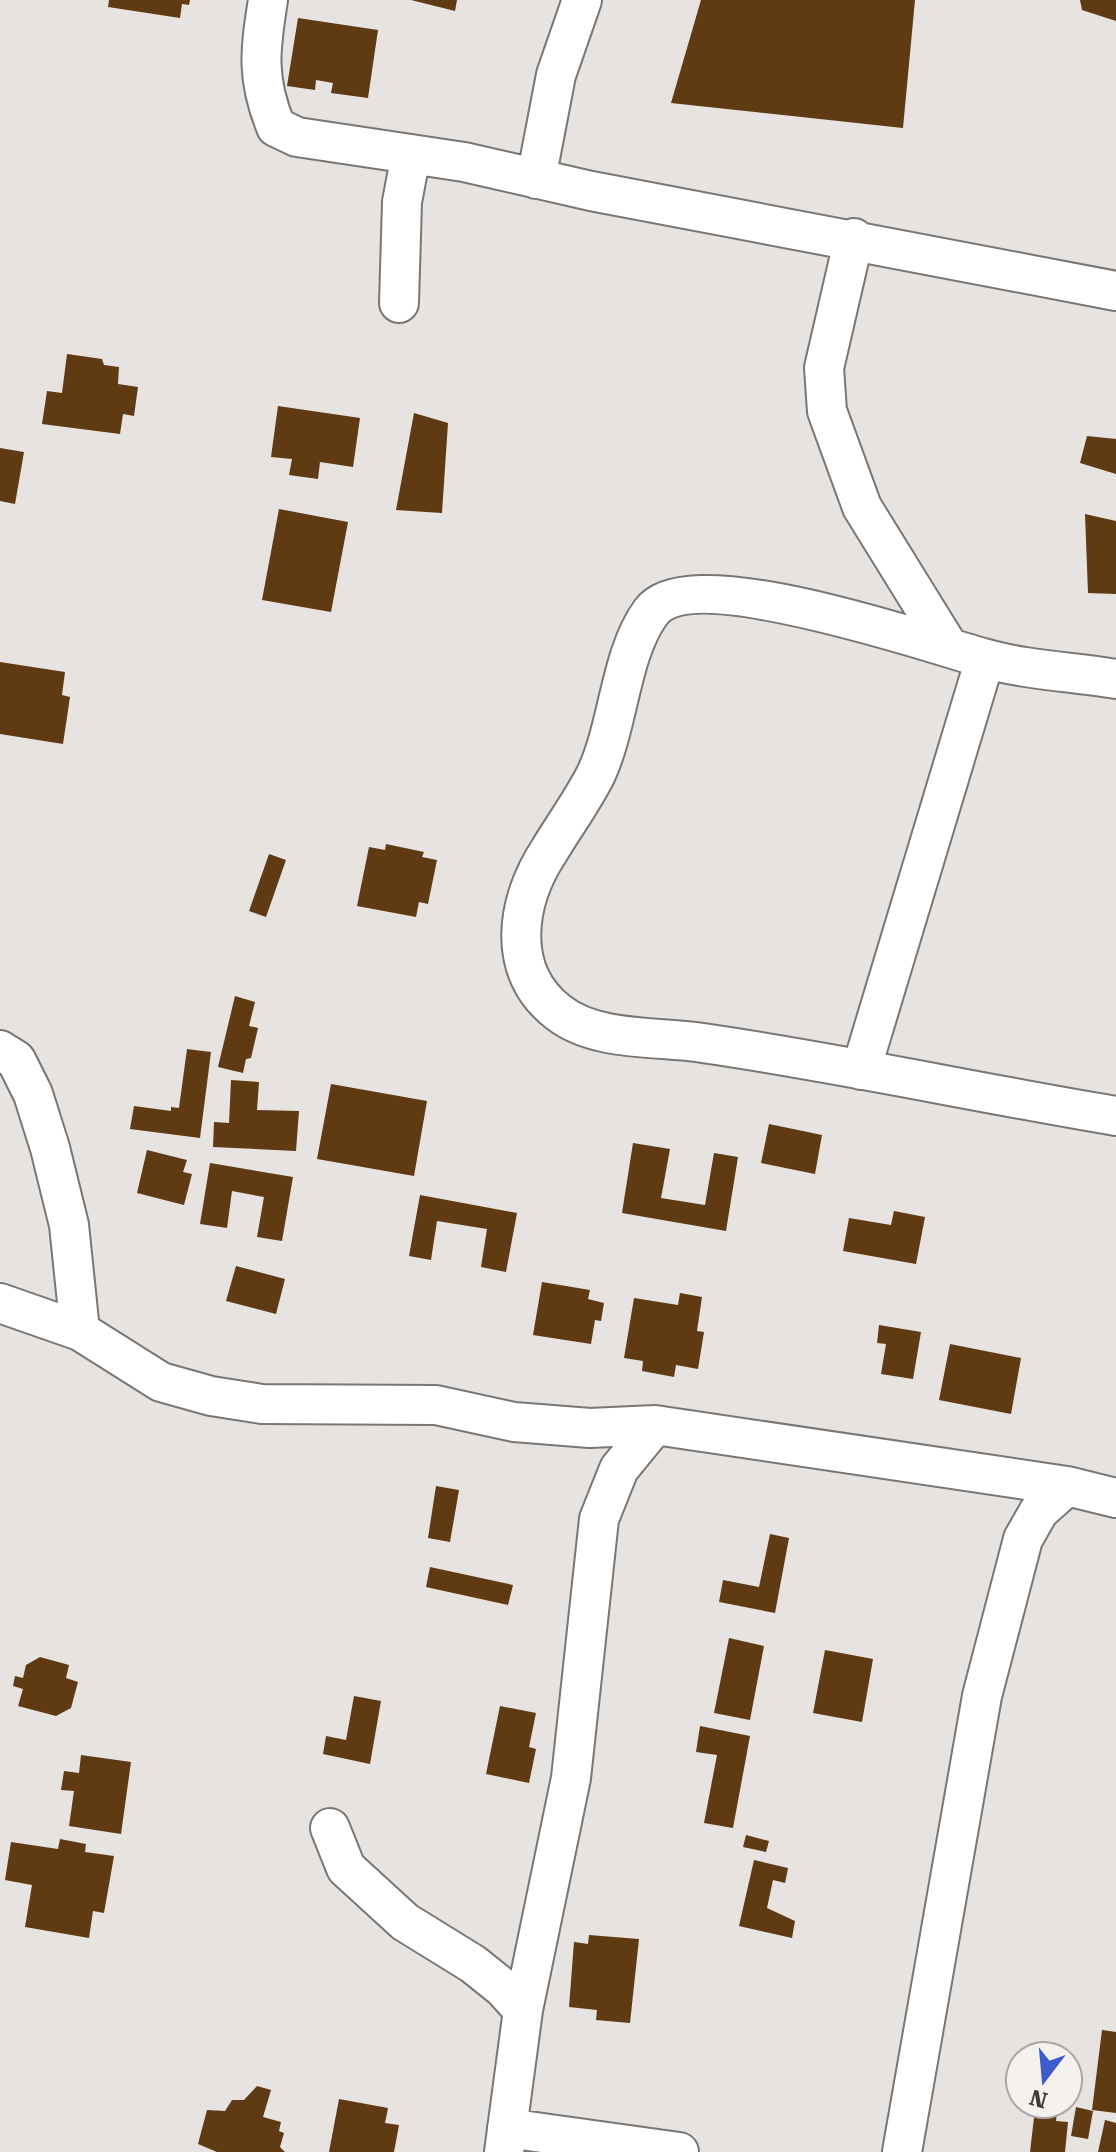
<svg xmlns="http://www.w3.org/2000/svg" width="1116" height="2152" viewBox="0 0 1116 2152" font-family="'Roboto Serif',serif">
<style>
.building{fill:#5f3a12}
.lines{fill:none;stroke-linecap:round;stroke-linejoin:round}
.street-casing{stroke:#797775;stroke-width:42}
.street{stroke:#fff;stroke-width:38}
</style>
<rect width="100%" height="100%" fill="#e6e3e1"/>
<path class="building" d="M109,0H190L189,5L182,4L180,18L108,7Z
M411,0H457L455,11Z
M701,0H915L903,128L671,103Z
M1080,0H1116V21L1082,10Z
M298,18L378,30L368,98L331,93L333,83L316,80L315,90L287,86Z
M67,354L102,359L104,365L119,367L118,384L138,387L134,416L123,414L120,434L42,424L47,391L62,393Z
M278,406L360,418L353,467L320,462L318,479L289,475L292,459L271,457Z
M414,413L448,423L442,513L396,510Z
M1087,436L1116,439V474L1080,463Z
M0,448L24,452L15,504L0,501Z
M279,509L348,522L331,612L262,600Z
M1085,514L1116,521V594L1088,593Z
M0,662L65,672L62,695L70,697L63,744L0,734Z
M386,844L424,852L422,857L437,860L428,904L419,902L416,917L357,906L369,847L385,850Z
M269,854L286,860L266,917L249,911Z
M235,996L255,1002L249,1026L258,1028L251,1058L246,1059L243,1073L218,1067Z
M187,1049L211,1052L200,1138L130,1129L134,1106L171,1111V1107L179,1108Z
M231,1080L259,1082L257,1110L299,1111L296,1151L213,1147L214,1122L229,1123Z
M331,1084L427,1101L414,1176L317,1159Z
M769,1124L822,1135L815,1174L761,1163Z
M633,1143L670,1149L661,1198L705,1205L714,1153L738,1157L726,1231L622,1213Z
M147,1150L187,1160L183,1172L192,1174L184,1205L137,1193Z
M210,1163L293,1177L282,1241L257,1237L264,1197L232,1191L227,1228L200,1224Z
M420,1195L517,1213L506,1272L481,1267L487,1229L437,1221L431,1260L409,1256Z
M894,1211L925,1217L916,1264L843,1251L849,1218L891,1225Z
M236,1266L285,1279L276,1314L226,1301Z
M542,1282L590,1290L588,1299L604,1303L601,1321L595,1320L591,1344L533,1335Z
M680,1293L702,1297L697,1331L704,1332L698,1369L676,1365L674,1377L642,1371L643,1361L624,1358L634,1298L678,1305Z
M879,1325L921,1332L913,1379L881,1374L886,1344L877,1343Z
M950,1344L1021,1358L1011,1414L939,1400Z
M436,1486L459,1490L450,1542L428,1538Z
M770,1534L789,1538L775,1613L719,1602L723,1580L759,1587Z
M430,1567L513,1585L508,1605L426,1587Z
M729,1638L764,1646L750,1720L714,1713Z
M825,1650L873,1659L862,1722L813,1713Z
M40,1657L69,1665L66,1678L78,1682L71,1708L56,1716L18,1706L23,1689L13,1686L15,1676L23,1678L26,1665Z
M354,1696L381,1701L370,1764L323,1754L326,1736L346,1740Z
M500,1706L536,1713L529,1747L536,1749L529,1783L486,1774Z
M700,1726L750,1736L733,1828L704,1823L717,1755L696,1752Z
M81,1755L131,1762L121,1834L69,1826L74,1791L61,1790L64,1771L79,1773Z
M746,1835L769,1841L766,1852L743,1847Z
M60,1839L86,1844L85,1852L114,1856L104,1913L93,1911L89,1938L25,1927L32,1885L5,1880L11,1842L58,1849Z
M754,1860L788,1868L785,1883L773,1880L767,1908L795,1921L792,1938L739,1926Z
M589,1935L639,1939L630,2023L596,2020L597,2010L569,2007L574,1942L588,1944Z
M1102,2030L1116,2032V2113L1092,2110Z
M257,2086L271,2090L263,2117L281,2122L279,2131L284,2133L280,2147L285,2152H217L198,2144L207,2110L225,2111L232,2100H244Z
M339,2099L388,2108L385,2123L399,2125L394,2152H329Z
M1076,2107L1093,2111L1088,2139L1071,2136Z
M1035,2109L1057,2112L1056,2121L1068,2122L1065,2152H1030Z
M1105,2120L1116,2123V2152H1098Z"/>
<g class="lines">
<g class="street-casing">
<path id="street" d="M268,0C260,50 256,78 276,127L297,137L464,162L591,191L1116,291
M536,179L556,75L582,0
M854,238L824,368L827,411L862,507L948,646
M399,303L402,202L411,154
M1116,679C1073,672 1025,670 983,658C926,642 690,560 651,612C620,654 619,725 596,774C583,800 564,826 549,851C516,901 505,971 558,1012C595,1042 658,1036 703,1043C841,1063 978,1093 1116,1116
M0,1050L16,1060L33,1094L50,1148L69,1225L80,1331
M861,1070L985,659
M0,1303L80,1331L161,1382L211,1396L262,1404L436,1405L514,1422L590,1428L655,1425L1067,1486L1116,1498
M330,1828L346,1868L405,1922L473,1964L503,1988L523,2010
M507,2128L679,2152
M504,2152L523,2010L571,1778L599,1519L619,1469L655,1425
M902,2152L982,1696L1023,1539L1039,1511L1067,1486"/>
</g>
<use href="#street" class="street"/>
</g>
<g transform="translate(1044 2080) rotate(196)"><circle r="38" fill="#f4f1ee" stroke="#aaa8a6" stroke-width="2"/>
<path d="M0-6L14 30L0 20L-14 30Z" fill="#3d5bcd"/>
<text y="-12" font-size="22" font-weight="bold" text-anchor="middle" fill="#3c3b3a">N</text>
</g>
</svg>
